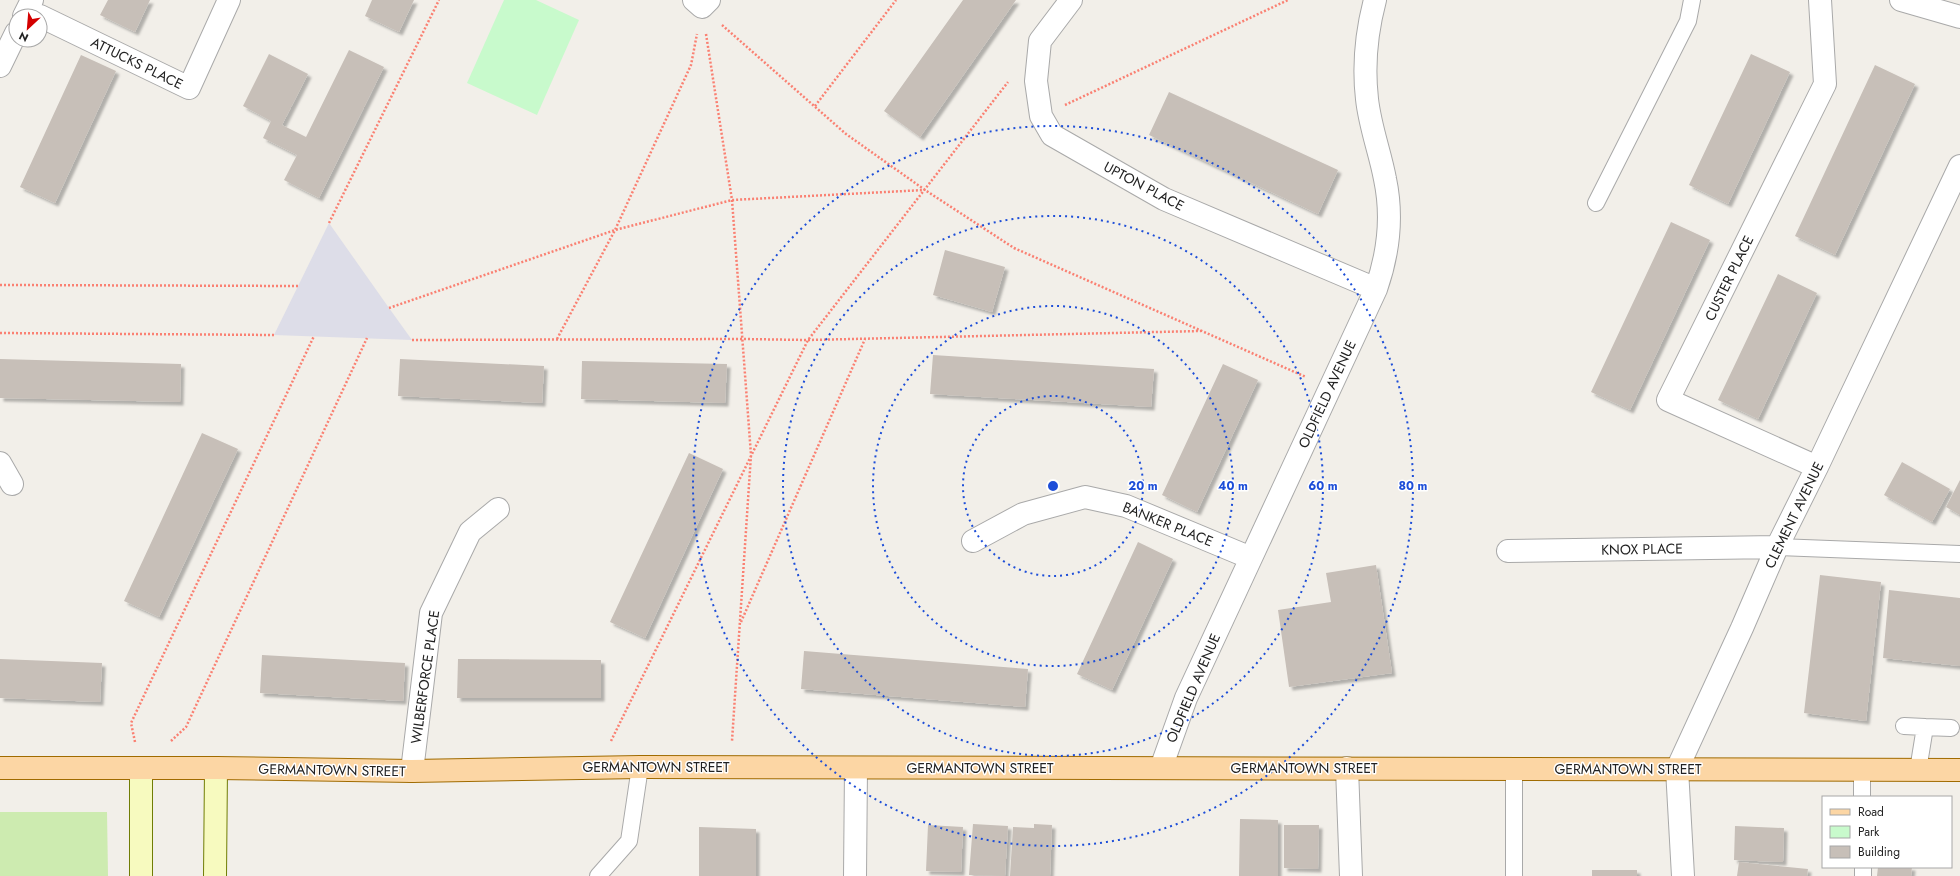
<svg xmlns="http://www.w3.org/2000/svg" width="1960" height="876" viewBox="0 0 1960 876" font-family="Jost,sans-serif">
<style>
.grass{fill:#cdebb0}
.park{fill:#c8facc}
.plaza{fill:#dddde8}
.building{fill:#c7bfb8;filter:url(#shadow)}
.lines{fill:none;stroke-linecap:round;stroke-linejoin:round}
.service-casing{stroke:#a9a9a9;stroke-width:18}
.minor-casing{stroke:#a9a9a9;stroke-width:24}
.tertiary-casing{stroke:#a9a9a9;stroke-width:24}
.secondary-casing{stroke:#707d05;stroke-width:24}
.primary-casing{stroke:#a06b00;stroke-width:24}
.path{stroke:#fa8072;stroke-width:2.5;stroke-dasharray:2 2;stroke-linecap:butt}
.service{stroke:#fff;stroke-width:16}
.minor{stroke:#fff;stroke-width:22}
.tertiary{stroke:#fff;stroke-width:22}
.secondary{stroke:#f7fabf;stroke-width:22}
.primary{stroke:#fcd6a4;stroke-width:22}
.ring{fill:none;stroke:#1d4ed8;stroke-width:2;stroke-dasharray:2 4}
.labels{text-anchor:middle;stroke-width:3;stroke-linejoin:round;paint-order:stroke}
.street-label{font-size:14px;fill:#222;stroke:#fff}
.centre{fill:#1d4ed8;stroke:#fff;stroke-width:2}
.ring-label{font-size:12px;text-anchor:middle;font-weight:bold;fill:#1d4ed8;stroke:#fff;stroke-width:3;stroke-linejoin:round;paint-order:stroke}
</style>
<defs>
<filter id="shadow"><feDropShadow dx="3.5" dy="3.5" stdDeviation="1" flood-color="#0004"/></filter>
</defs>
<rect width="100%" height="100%" fill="#f2efe9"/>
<path class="grass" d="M0,812H107L108,876H0Z"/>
<path class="park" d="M504,0H536L579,20L537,115L467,83Z"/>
<path class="plaza" d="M329,223L389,308L412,340L274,335Z"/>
<path class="building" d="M108,0H150L135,32L100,15Z
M372,0H414L399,32L365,16Z
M963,0H1016L920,137L884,111Z
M349,50L384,67L319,198L284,180L297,155L263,138L271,121L243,106L269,54L308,74L282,125L306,137Z
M1751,54L1790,72L1728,204L1689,185Z
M81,55L116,71L55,203L20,187Z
M1875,65L1915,84L1835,255L1795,236Z
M1169,92L1338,170L1318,214L1149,135Z
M1671,222L1710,240L1630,410L1591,392Z
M945,250L1005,267L992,312L933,295Z
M1778,274L1817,293L1758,419L1718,400Z
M933,355L1154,369L1151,407L930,394Z
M0,359L181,364L180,402L0,398Z
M400,359L544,366L542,403L398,396Z
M582,361L727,364L725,403L581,399Z
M1223,364L1258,380L1197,512L1162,495Z
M202,433L238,449L159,617L124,601Z
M689,453L723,469L645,638L610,622Z
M1902,462L1950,489L1932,522L1884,495Z
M1960,480V515L1946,507Z
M1138,542L1173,559L1112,690L1077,674Z
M1376,565L1392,673L1289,687L1278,610L1331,602L1326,573Z
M1820,575L1881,582L1866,721L1804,713Z
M1889,590L1960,598V666L1883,658Z
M804,651L1028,669L1025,707L801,689Z
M262,655L405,663L403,701L260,693Z
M0,659L102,663L100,702L0,698Z
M458,659L601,660V698H457Z
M1240,819L1278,820V876H1239Z
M973,824L1008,826L1005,876L969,875Z
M1034,824L1052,825L1050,876H1010L1013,827L1034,828Z
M928,825L963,827L961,872L926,871Z
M1284,825H1319L1318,869L1284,868Z
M1735,826L1784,828L1783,862L1734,860Z
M699,827L756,829V876H699Z
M1739,862L1808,869L1807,876H1737Z
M1878,867H1912L1911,876H1877Z
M1592,870H1637V876H1592Z"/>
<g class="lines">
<g class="service-casing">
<path id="service" d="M1596,203L1688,21L1692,0
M1777,547L1960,554
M1904,726L1925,727
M1514,769V876
M1862,770V797
M1918,770L1925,727L1951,728
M1863,867V876
M598,876L629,841L640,767"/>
</g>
<g class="minor-casing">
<path id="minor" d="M694,0L702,7L709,0
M1071,0L1040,41L1036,81L1041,116L1052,135L1164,199L1376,289
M40,16L189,88L229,0
M0,463L12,484
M1817,467L1668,400L1825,84L1820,0
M973,541L1023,514L1085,497L1126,506L1251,558
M1508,551L1777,547
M1161,768L1186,698L1376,289C1389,252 1393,217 1385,179C1380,152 1370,127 1367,99C1363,64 1366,34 1375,0
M1347,768L1351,876
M412,771L431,613L470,532L498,509
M1683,876L1677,769L1742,628L1777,547L1817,467L1960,166"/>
</g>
<g class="tertiary-casing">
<path id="tertiary" d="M1901,0L1960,17
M24,16L32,0
M0,66L16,33
M855,876L856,768"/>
</g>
<g class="secondary-casing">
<path id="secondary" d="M141,768V876
M215,876L216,768"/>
</g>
<g class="primary-casing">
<path id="primary" d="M0,768H216L412,771L640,767L1960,770"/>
</g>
<path class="path" d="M722,25L846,134L925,190L1014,248L1306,377
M706,34L732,200L751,455L732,741
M1065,105L1288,0
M815,106L896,0
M329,223L439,0
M0,285L298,286
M389,308L615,230L732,200L924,190
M0,333L274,335
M557,339L615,230L691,65L697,34
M412,340L742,339L808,340L1201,331
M741,622L865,339
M171,741L186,727L367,338
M611,741L808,340L1008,82
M135,742L131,723L314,336"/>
<use href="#service" class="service"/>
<use href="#minor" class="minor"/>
<use href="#tertiary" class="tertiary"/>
<use href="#secondary" class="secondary"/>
<use href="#primary" class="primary"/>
</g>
<g class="ring">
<circle cx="1053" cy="486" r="90"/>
<circle cx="1053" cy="486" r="180"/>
<circle cx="1053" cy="486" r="270"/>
<circle cx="1053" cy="486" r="360"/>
</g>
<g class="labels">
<g class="street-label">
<text transform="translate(137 63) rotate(26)" y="5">ATTUCKS PLACE</text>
<text transform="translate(1144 186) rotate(28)" y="5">UPTON PLACE</text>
<text transform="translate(1729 278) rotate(-64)" y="5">CUSTER PLACE</text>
<text transform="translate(1327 394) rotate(-65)" y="5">OLDFIELD AVENUE</text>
<text transform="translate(1794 515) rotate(-64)" y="5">CLEMENT AVENUE</text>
<text transform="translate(1168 524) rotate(22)" y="5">BANKER PLACE</text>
<text transform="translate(1642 549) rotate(-1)" y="5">KNOX PLACE</text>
<text transform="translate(425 677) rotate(-82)" y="5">WILBERFORCE PLACE</text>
<text transform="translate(1193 688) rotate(-67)" y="5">OLDFIELD AVENUE</text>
<text x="656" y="772">GERMANTOWN STREET</text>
<text x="980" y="773">GERMANTOWN STREET</text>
<text x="1304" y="773">GERMANTOWN STREET</text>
<text x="1628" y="774">GERMANTOWN STREET</text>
<text transform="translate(332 770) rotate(1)" y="5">GERMANTOWN STREET</text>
</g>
</g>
<circle cx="1053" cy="486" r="6" class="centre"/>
<g class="ring-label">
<text x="1143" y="490">20 m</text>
<text x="1233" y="490">40 m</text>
<text x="1323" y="490">60 m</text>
<text x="1413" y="490">80 m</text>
</g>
<rect x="1822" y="796" width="130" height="72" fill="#ffffff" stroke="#a7a7a7"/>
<rect x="1830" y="809" width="20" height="6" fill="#fcd6a4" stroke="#a7a7a7"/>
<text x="1858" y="816" font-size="12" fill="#222222">Road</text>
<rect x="1830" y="826" width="20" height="12" fill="#c8facc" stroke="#a7a7a7"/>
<text x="1858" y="836" font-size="12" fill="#222222">Park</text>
<rect x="1830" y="846" width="20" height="12" fill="#c7bfb8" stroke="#a7a7a7"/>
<text x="1858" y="856" font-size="12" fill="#222222">Building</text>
<g transform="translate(28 28) rotate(206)"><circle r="19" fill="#ffffff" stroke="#a7a7a7"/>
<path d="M0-3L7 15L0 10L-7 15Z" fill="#d40000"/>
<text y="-6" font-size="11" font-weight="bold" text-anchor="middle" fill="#222222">N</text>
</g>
</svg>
